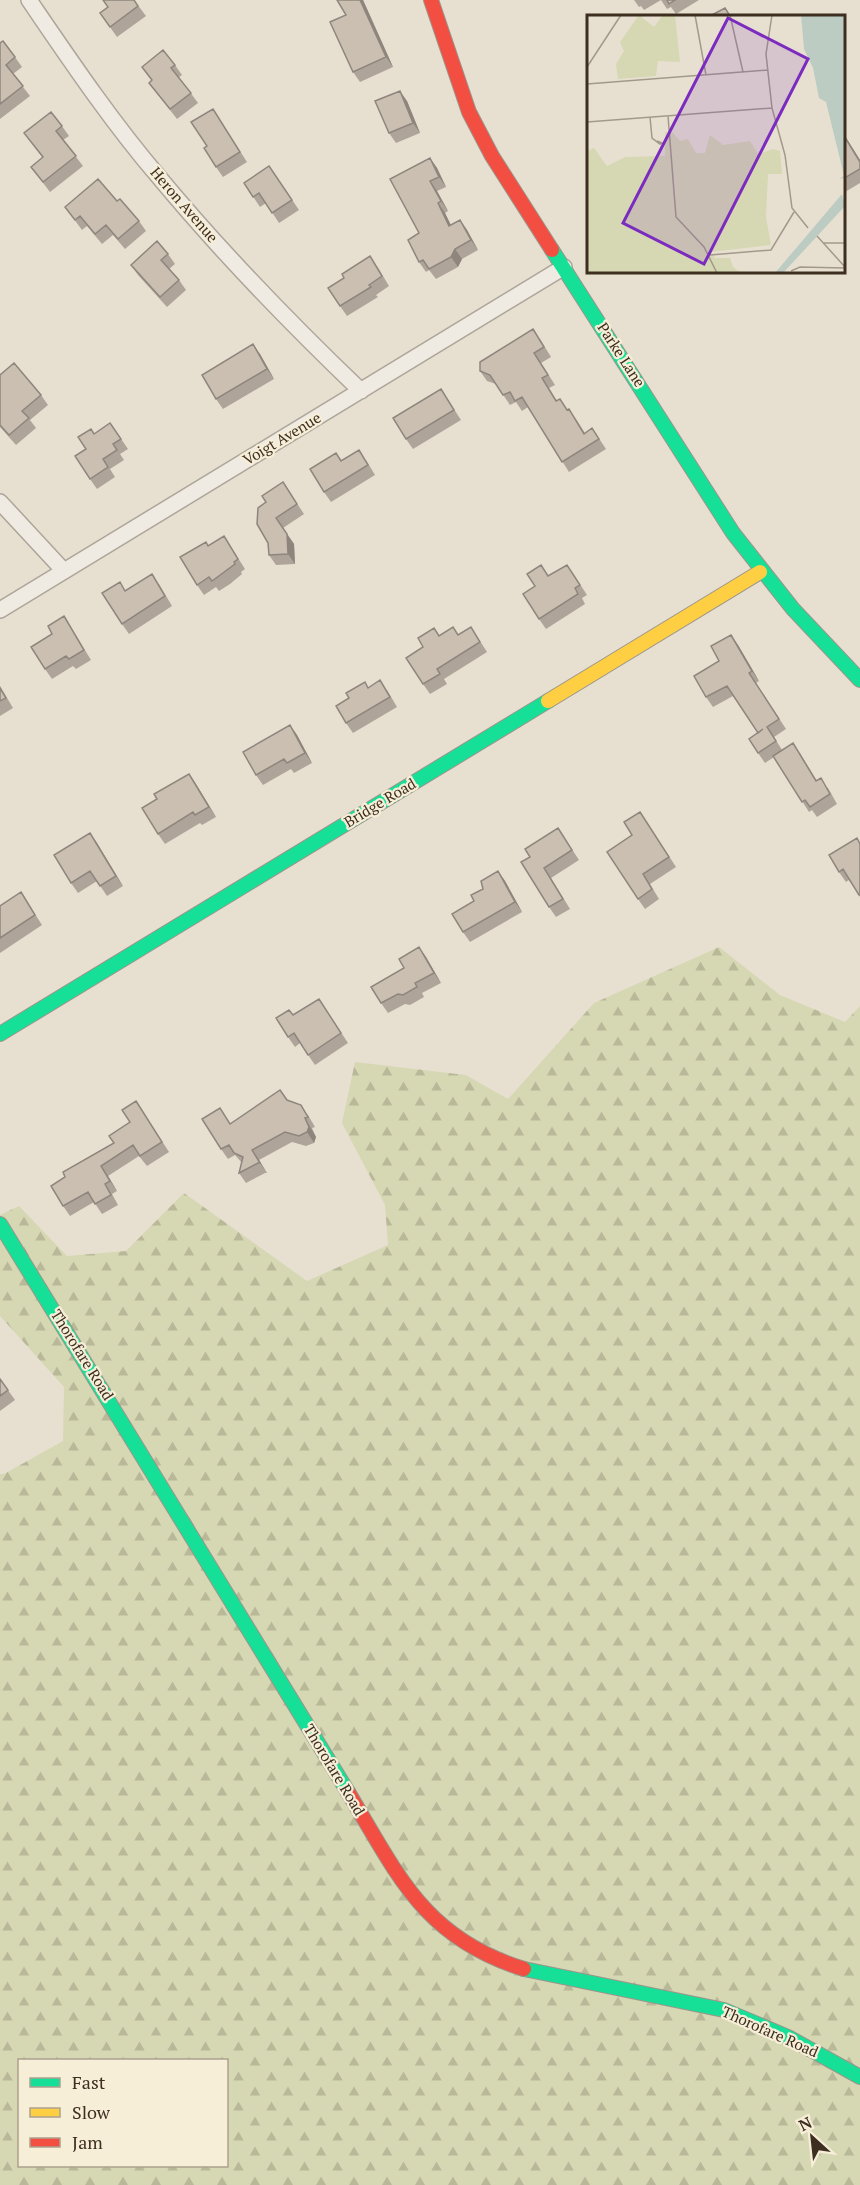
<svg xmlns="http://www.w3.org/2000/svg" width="860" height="2185" viewBox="0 0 860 2185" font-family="'PT Serif',serif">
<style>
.forest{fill:url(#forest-firs);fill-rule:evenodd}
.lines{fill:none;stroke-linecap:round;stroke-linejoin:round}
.street-casing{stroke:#ada599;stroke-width:18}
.fast-casing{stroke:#9c958a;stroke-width:16}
.slow-casing{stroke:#9c958a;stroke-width:16}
.jam-casing{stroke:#9c958a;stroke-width:16}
.street{stroke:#efebe3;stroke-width:15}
.fast{stroke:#16e098;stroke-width:14}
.slow{stroke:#ffcf43;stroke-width:14}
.jam{stroke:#f24e42;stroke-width:14}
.wall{fill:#afa499}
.shaded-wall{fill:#8e867d}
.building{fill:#cbbfb2;stroke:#8e867d;stroke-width:1.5}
.labels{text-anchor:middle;stroke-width:4.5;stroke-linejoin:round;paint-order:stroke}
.street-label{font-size:15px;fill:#3d2e20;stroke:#f7eed8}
.inset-road{fill:none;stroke:#a3998a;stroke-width:1.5}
.view{fill:#7b2cbf;fill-opacity:0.15;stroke:#7b2cbf;stroke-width:3}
.inset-edge{fill:none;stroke:#3d2e20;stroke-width:3}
</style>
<defs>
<pattern id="forest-firs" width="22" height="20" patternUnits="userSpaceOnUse" patternTransform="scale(1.5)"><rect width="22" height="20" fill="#d6d7b3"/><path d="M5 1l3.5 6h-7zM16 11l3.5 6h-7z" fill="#b9b99a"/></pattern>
</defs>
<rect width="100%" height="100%" fill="#e7e0d1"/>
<path class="forest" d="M719,947L780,995L845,1022L860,1006V2185H0V1474H4L63,1441L64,1387L0,1316V1215L19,1206L67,1256L126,1251L184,1193L307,1281L388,1245L385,1205L342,1123L355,1062L466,1075L508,1099L594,1003ZM20,2060H226V2166H20Z"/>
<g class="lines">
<g class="street-casing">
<path id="street" d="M29,0C70,60 111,121 158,176C221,252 290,323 361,391
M0,502L64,571
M0,610L564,267"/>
</g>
<g class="fast-casing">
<path id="fast" d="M552,250L733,533L793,609L860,680
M0,1034L548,701
M0,1224L348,1792
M524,1969L724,2010L788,2037L860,2077"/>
</g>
<g class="slow-casing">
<path id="slow" d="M548,701L760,572"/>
</g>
<g class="jam-casing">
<path id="jam" d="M431,0L469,112L492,156L552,250
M348,1792C398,1875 424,1938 524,1969"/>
</g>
<use href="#street" class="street"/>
<use href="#fast" class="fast"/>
<use href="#slow" class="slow"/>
<use href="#jam" class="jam"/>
</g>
<path class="wall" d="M134,0L146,16L117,37L100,13Z
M337,0H363L393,67L360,82L353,72L346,15Z
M634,0H699L676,14L671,7L667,9L661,0L644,10L641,6L639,7Z
M0,43L15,57L22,67L13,74L30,96L0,119Z
M175,65L182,75L179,77L198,103L177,119L149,83L152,81L142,67Z
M407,101L420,133L396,143L389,133Z
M213,109L247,162L223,177L216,167L207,146Z
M62,126L69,136L63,140L83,166L50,192L31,167L43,158L24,133Z
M843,133L860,160V183L845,192L843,190Z
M430,158L437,168L446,187L437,191L448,211L445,213L451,225L460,220L467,230L478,250L462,259L458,267L436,279L429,270L426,272L419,262V233Z
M269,166L299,210L279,223L266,203L260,207L244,183Z
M117,201L139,221L146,231L125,249L113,235L102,244L87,226L82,230L65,207Z
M168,254L175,264L169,269L179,280L186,290L167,307L138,275L131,265Z
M377,266L389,286L376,295L378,297L347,316L340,306Z
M540,339L551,357L541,363L555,385L549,388L557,401L576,419L585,433L592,428L606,449L569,472L528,407L522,411L516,402L510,405L496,384L487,381L480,371Z
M260,354L274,379L223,409L216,399Z
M0,375L41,395L48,405L30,420L36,428L16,445L0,427Z
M441,389L461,420L413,449L406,439Z
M117,433L128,449L120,454L124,460L110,469L115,477L97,489L90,479L86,449L94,434Z
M336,453L342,461L366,460L375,475L331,502L324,492Z
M283,482L304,514L283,528L294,544L295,564L276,565L269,555L266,502Z
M224,536L245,569L241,572L242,574L230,584L219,591L216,587L204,595L197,585L208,546Z
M574,575L587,595L582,598L585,604L546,629L539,619L535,586L549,576Z
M159,584L172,606L129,634L122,624Z
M64,616L91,660L76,669L73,666L52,679L45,669L52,634Z
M471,627L487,652L444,679L447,684L430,694L423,684V647L439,636L458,635Z
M738,645L759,681L756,683L786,729L774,737L782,750L800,753L817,781L828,788L837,804L817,817L812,810L809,812L774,757L765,763L758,753V733L733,696L713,707L706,697Z
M0,686L13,708L0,716Z
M369,687L387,690L397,707L353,733L346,723Z
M290,725L297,735L312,763L294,773L291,769L263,785L256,775Z
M189,774L216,817L202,825L200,823L165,844L158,834L157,799Z
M647,822L676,867L650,884L659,899L645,909L638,899L632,835Z
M558,828L579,860L551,878L570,909L556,917L549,907L530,857Z
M90,833L123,886L107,896L97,881L78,893L71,883Z
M860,843V897L849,880L846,882L839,872Z
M498,871L505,881L522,912L470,942L463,932L474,901Z
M21,892L42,925L0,953V906Z
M419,947L426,957L441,983L422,993L424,997L410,1005L405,1004L388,1013L381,1003Z
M319,999L348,1043L315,1065L300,1043L295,1047L288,1037L293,1015Z
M136,1101L169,1152L147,1166L139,1156L108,1176L117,1191L112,1194L118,1205L102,1214L94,1202L70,1216L63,1206L65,1177L114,1143L130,1122Z
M287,1101L308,1115L315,1127L312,1128L316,1137L314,1143L306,1146L292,1142L259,1160L267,1173H265L246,1183L239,1173L242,1163L235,1155L228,1159L221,1149L231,1123Z
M0,1379L15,1400L0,1411Z"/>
<path class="shaded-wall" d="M360,0H363L393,67L386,57Z
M400,91L407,101L420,133L413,123Z
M843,133L860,160V162L843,134Z
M430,158L437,168L446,187L439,177Z
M430,181L437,191L448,211L441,201Z
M438,203L445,213L456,236L449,226Z
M460,220L467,230L478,250L471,240Z
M455,249L462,259L458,267L451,257Z
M253,344L260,354L274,379L267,369Z
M276,518L294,544L295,564L288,554Z
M731,635L738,645L759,681L752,671Z
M290,725L297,735L312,763L305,753Z
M189,774L196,784L216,817L209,807Z
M90,833L97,843L123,886L116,876Z
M498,871L505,881L522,912L515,902Z
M419,947L426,957L441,983L434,973Z
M305,1118L316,1137L314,1143L307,1132Z
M252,1150L259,1160L267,1173L260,1163Z
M101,1166L108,1176L117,1191L110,1181Z"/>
<path class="building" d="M103,0H134L138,6L110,27L100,13L108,7Z
M337,0H360L386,57L353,72L330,22L346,15Z
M667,0H675L669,4Z
M725,8L730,16H710Z
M3,41L15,57L6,65L23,86L0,104V43Z
M163,50L175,65L171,68L191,93L170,109L149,83L152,80L142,67Z
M400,91L413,123L389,133L375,101Z
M213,109L240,152L216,167L204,148L207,146L191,122Z
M51,112L62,126L56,131L76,156L43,182L31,167L43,157L24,133Z
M843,134L860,162V169L843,179Z
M430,158L439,177L430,181L441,201L438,203L449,226L460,220L471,240L455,249L451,257L429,269L423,260L419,262L408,240L419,233L390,179Z
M269,166L292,200L272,213L259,193L253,197L244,183Z
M98,179L117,201L120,199L139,221L118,239L106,225L95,234L80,216L75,220L65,207Z
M157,241L168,254L161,260L179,280L160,297L131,265Z
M370,256L382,276L369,285L371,287L340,306L328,288L344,278L342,274Z
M533,329L544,347L534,353L548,375L542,378L556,401L560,399L567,410L569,409L584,434L592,428L599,439L562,462L522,397L515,401L510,392L503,395L490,375L480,371V362Z
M253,344L267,369L216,399L202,375Z
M14,363L41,395L22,411L29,418L9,435L0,425V375Z
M441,389L454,410L406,439L393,418Z
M110,423L121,439L113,444L117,450L103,459L108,467L90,479L75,456L86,449L78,437L91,429L94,434Z
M359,450L368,465L324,492L310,469L336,453L341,461Z
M283,482L297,504L276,518L287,534L288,554L269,555L268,543L257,524L258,508L266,502L262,496Z
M224,536L238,559L234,562L235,564L212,581L209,577L197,585L180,557L206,542L208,546Z
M541,565L548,576L567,565L580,585L575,588L578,594L539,619L523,594L535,586L527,574Z
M152,574L165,596L122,624L102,593L120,582L125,591Z
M64,616L84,650L69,659L66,656L45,669L31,647L52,634L48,626Z
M453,627L458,635L471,627L480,642L437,669L440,674L423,684L406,658L423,647L418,638L434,628L439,636Z
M731,635L752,671L749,673L779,719L767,727L776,741L758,753L749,739L763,729L758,733L727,686L706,697L694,676L719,661L711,646Z
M380,680L390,697L346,723L336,706L349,698L346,693L365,682L368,688Z
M0,688L6,698L0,701Z
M290,725L305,753L287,763L284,759L256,775L243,752Z
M793,743L816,781L821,778L830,794L810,807L805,800L802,802L773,756Z
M189,774L209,807L195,815L193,812L158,834L142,808L157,799L154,794Z
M640,812L669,857L643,874L652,889L638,899L607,852L632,835L624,822Z
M558,828L572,850L544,868L563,899L549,907L521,862L530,857L525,849Z
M90,833L116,876L100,886L90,871L71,883L54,855Z
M857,838L860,844V895H859L843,869L839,872L829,855Z
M498,871L515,902L463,932L452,914L474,901L471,895L483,889L481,881Z
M21,892L35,915L0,938V906Z
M419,947L434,973L415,983L417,987L403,995L398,994L381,1003L371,987L404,968L399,959Z
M319,999L341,1033L308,1055L294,1033L288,1037L276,1018L289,1010L293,1015Z
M280,1090L287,1100L301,1105L308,1117L305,1118L309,1127L307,1132L299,1136L285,1132L252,1150L260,1163H258L239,1173L243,1157L234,1153L229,1145L221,1149L202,1119L220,1108L230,1124Z
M136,1101L162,1142L140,1156L133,1145L101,1166L110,1181L105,1184L111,1195L95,1204L88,1192L63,1206L51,1186L65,1177L63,1172L114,1143L109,1136L130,1122L122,1110Z
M0,1379L8,1390L0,1396Z"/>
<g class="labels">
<g class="street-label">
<text transform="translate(184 205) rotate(49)" y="5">Heron Avenue</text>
<text transform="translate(621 355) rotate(57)" y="5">Parke Lane</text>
<text transform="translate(282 439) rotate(-31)" y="5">Voigt Avenue</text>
<text transform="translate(380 803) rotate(-31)" y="5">Bridge Road</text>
<text transform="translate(82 1355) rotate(58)" y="5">Thorofare Road</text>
<text transform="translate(334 1770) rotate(59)" y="5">Thorofare Road</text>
<text transform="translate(770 2032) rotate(24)" y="5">Thorofare Road</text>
</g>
</g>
<g transform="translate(587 15)">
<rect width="258" height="258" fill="#e7e0d1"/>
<path d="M78,117H85L93,126L101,124L109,138H118L123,120L136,130L163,126L171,139L186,134L193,136L195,159H181L179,202L184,230L124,237L128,243H143L146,252L154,258H0V136L7,133L20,151L38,142L78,141Z" fill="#d6d7b3"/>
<path d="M52,0L67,12L75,1L88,0L93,47L71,46L69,61L31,64L29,49L37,36L33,27Z" fill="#d6d7b3"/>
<path d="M214,0H258V163L252,164L257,161L253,144L239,87L232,83L226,53L217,34ZM255,179L258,191L196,258H188Z" fill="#bcccc2"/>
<path class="inset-road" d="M108,0L119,60M143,0L156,57M185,0L179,39L185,93M0,52L34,0M0,69L181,55M81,101L89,202L117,232L130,258M63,102L65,123L73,129L75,128L70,126M0,107L185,93L198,140L205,193L221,213M230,221L258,252M237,228H258M123,240L184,235L207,197M204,256L213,252L258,253"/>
<path class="view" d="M141,3L221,44L117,249L36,208Z"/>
<rect width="258" height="258" class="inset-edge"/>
</g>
<rect x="18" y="2059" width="210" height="108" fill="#f7eed8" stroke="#ada18e" stroke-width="1.5"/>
<rect x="30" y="2078" width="30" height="9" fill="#16e098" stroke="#ada18e" stroke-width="1.5"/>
<text x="72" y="2089" font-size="18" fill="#3d2e20">Fast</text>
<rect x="30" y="2108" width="30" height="9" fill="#ffcf43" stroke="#ada18e" stroke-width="1.5"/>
<text x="72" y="2119" font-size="18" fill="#3d2e20">Slow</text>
<rect x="30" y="2138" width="30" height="9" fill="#f24e42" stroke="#ada18e" stroke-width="1.5"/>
<text x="72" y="2149" font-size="18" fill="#3d2e20">Jam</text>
<g transform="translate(812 2137) rotate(333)" stroke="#f7eed8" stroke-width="4.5" paint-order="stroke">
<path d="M0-4.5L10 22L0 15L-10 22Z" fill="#3d2e20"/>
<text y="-9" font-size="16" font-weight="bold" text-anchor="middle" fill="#3d2e20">N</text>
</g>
</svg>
